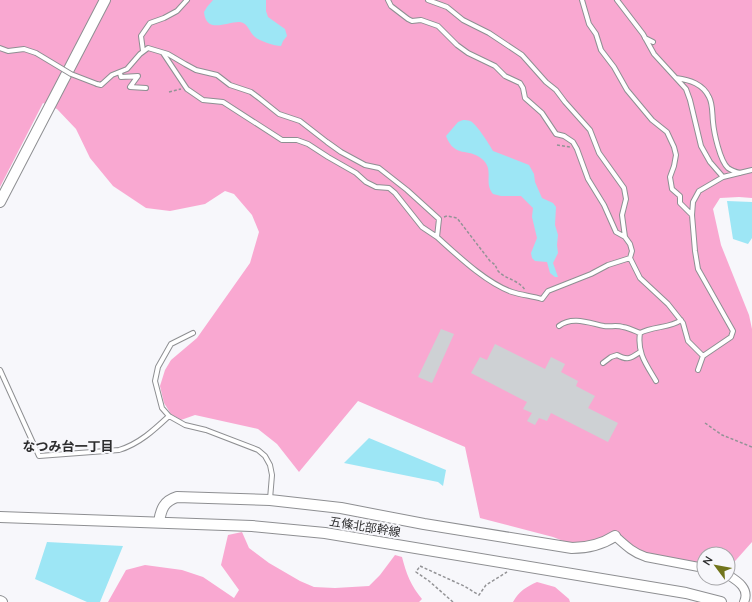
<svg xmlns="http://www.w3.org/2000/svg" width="752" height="602" viewBox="0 0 752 602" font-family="'Nunito Sans','Noto Sans JP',sans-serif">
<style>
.green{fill:#f9a8d1}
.water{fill:#9de6f5}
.building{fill:#ced1d4}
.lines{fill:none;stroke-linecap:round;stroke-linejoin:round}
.service-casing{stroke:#8e8f92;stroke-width:6}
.minor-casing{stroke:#8e8f92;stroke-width:10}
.tertiary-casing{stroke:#8e8f92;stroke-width:12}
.path{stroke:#939396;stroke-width:1.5;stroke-dasharray:3 2;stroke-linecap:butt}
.service{stroke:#fff;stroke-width:4}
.minor{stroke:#fff;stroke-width:8}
.tertiary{stroke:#fff;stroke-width:10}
.service-bridge-casing{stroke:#8e8f92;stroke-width:6;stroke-linecap:butt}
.service-bridge{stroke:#fff;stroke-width:4}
.labels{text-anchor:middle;stroke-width:4;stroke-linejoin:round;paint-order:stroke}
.street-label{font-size:12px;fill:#2c2c2d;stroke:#f7f7fb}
.neighbourhood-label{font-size:13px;font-weight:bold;fill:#2c2c2d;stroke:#f7f7fb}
</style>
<rect width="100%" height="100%" fill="#f7f7fb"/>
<path class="green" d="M0,0H752V198L739,197L720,198L713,209L721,245L749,315L752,329V542L728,569V554H704V569L647,559L607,536L598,543L571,544L553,537L480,518L465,447L358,401L299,472L277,444L258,429L195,415L181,420L171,414L164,403L160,386L165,370L171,360L197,338L250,263L259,232L252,215L234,194L225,191L205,204L170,211L146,208L113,186L90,158L76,129L57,109L43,103L0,187Z
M242,532L249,548L269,563L300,581L314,587L335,588L369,586L380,575L395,555L402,557C406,573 411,586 422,599L419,602H108L126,570L145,565L182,570L203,577L234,598L239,590L221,565L228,535Z
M537,582L555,587L569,599L570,602H513C519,591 526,587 537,582Z"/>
<path class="water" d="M213,0H266V11L268,17L285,29L287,36L283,41L281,46C275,46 259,41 255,37C249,32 248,23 240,22C228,21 206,35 204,12L207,7Z
M463,120C465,120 468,120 470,121C476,123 489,144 493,151L529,165L534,174L535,182L542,198L553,203L556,207L555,225L558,235L557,245L558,253L553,263L558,277H555L550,273L547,262L535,261L532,258L531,253L537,238L532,217L533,208L521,196H501L493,194C483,182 495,170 482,159C468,147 455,159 446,136L458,122Z
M727,201L752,202V238L748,244L733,239Z
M369,438L446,470L443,486L438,482L344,463Z
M47,542L123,546L100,602H87L35,579Z"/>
<path class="building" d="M441,329L454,334L432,383L418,377Z
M495,344L545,369L551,357L565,364L561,372L578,381L576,386L595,396L588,408L618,423L608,442L551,413L547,421L539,418L535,425L527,421L532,413L523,409L527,402L471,373L480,357L487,360Z"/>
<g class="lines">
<g class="service-casing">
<path id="service" d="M388,0L391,6L408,19L412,21L421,20L438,26L457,45L468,53L495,66L505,76L520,83L523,88L525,98L542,113L556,134L564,136L573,142L577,149L588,179L604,205L616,232L625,237
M428,0L447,7L463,20L489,33L522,55L546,82L556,90L565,102L590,130L599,153L624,188L626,199L622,215L625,237L630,244L632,251L630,258
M582,0L589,24L596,34L601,50L614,67L627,90L652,120L667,132L674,147L676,155L674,166L670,177L672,189L680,196V203L692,215
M617,0L643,34L654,54L686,89L690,100L701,146L710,162L723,177
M645,38L653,42
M0,48L8,51L24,49L36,53
M143,51L141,36L150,23L164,18L177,11L187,0
M163,53L187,89L203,100L223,102L282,140H297L308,144L328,157L356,173L366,182L376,187L389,188L395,193L422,227L437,237
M120,73L121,77L138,76L130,87L146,88
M676,78C690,80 703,84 709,97C713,104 712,114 713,122C714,133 720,161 728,168C732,171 736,172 740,173
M97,84L101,85L112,75L127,69L140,54L148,48L168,54L185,64L196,70L217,75L230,85L251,92L259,98L279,114L300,121L327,142L341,152L365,165L379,168L407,190L439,219L437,237C457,255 486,283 512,292C521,295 532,296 542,299L548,291L591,274L608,265L630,258L640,278L668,304L683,323L688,341L703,356L698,370
M559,326C572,316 589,323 604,326C610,327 617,325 623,327C629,328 635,331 640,333
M193,333L171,344L158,367L155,381L162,408L169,416L185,425L206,430L258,450L265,456L270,465L272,475L270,499
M703,356L731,337L733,331L698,269L695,251L692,215L693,202L699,191L723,177L752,170
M603,363L611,357L617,355C628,361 631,358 640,352
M0,370L39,456L119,450C139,444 154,430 169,416
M656,381C646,364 637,353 640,333C653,326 671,328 681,320"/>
</g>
<g class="minor-casing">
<path id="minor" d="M615,536C625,545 633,553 646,557L704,568
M728,575C738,581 750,589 744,602"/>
</g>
<g class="tertiary-casing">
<path id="tertiary" d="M0,202L105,0
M0,517L252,526L325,533L686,593L721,602
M159,522C161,509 164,501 177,497L270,500L341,508L424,524L572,548C588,548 601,545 615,536
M0,601L2,602"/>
</g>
<path class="path" d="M169,92L181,89
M557,145L570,147
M444,217L447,216L457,218L490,261C496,265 495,265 498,271C505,279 519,280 525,290
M705,423L722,435L752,447
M453,602L429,581L416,572L420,566L464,586L479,595L486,585L507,572"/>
<use href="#service" class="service"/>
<use href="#minor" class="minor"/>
<use href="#tertiary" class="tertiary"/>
<g class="service-bridge-casing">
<path id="service-bridge" d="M36,53L71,74L97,84"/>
</g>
<use href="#service-bridge" class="service-bridge"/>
</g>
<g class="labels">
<g class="street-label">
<text transform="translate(365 527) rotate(9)" y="4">五條北部幹線</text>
</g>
<g class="neighbourhood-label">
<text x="68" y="451">なつみ台一丁目</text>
</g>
</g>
<g transform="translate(716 566) rotate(302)"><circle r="19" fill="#f7f7fb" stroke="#a6a6a9"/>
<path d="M0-3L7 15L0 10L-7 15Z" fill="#71741b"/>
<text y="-6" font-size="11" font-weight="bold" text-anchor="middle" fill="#2c2c2d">N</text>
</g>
</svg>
